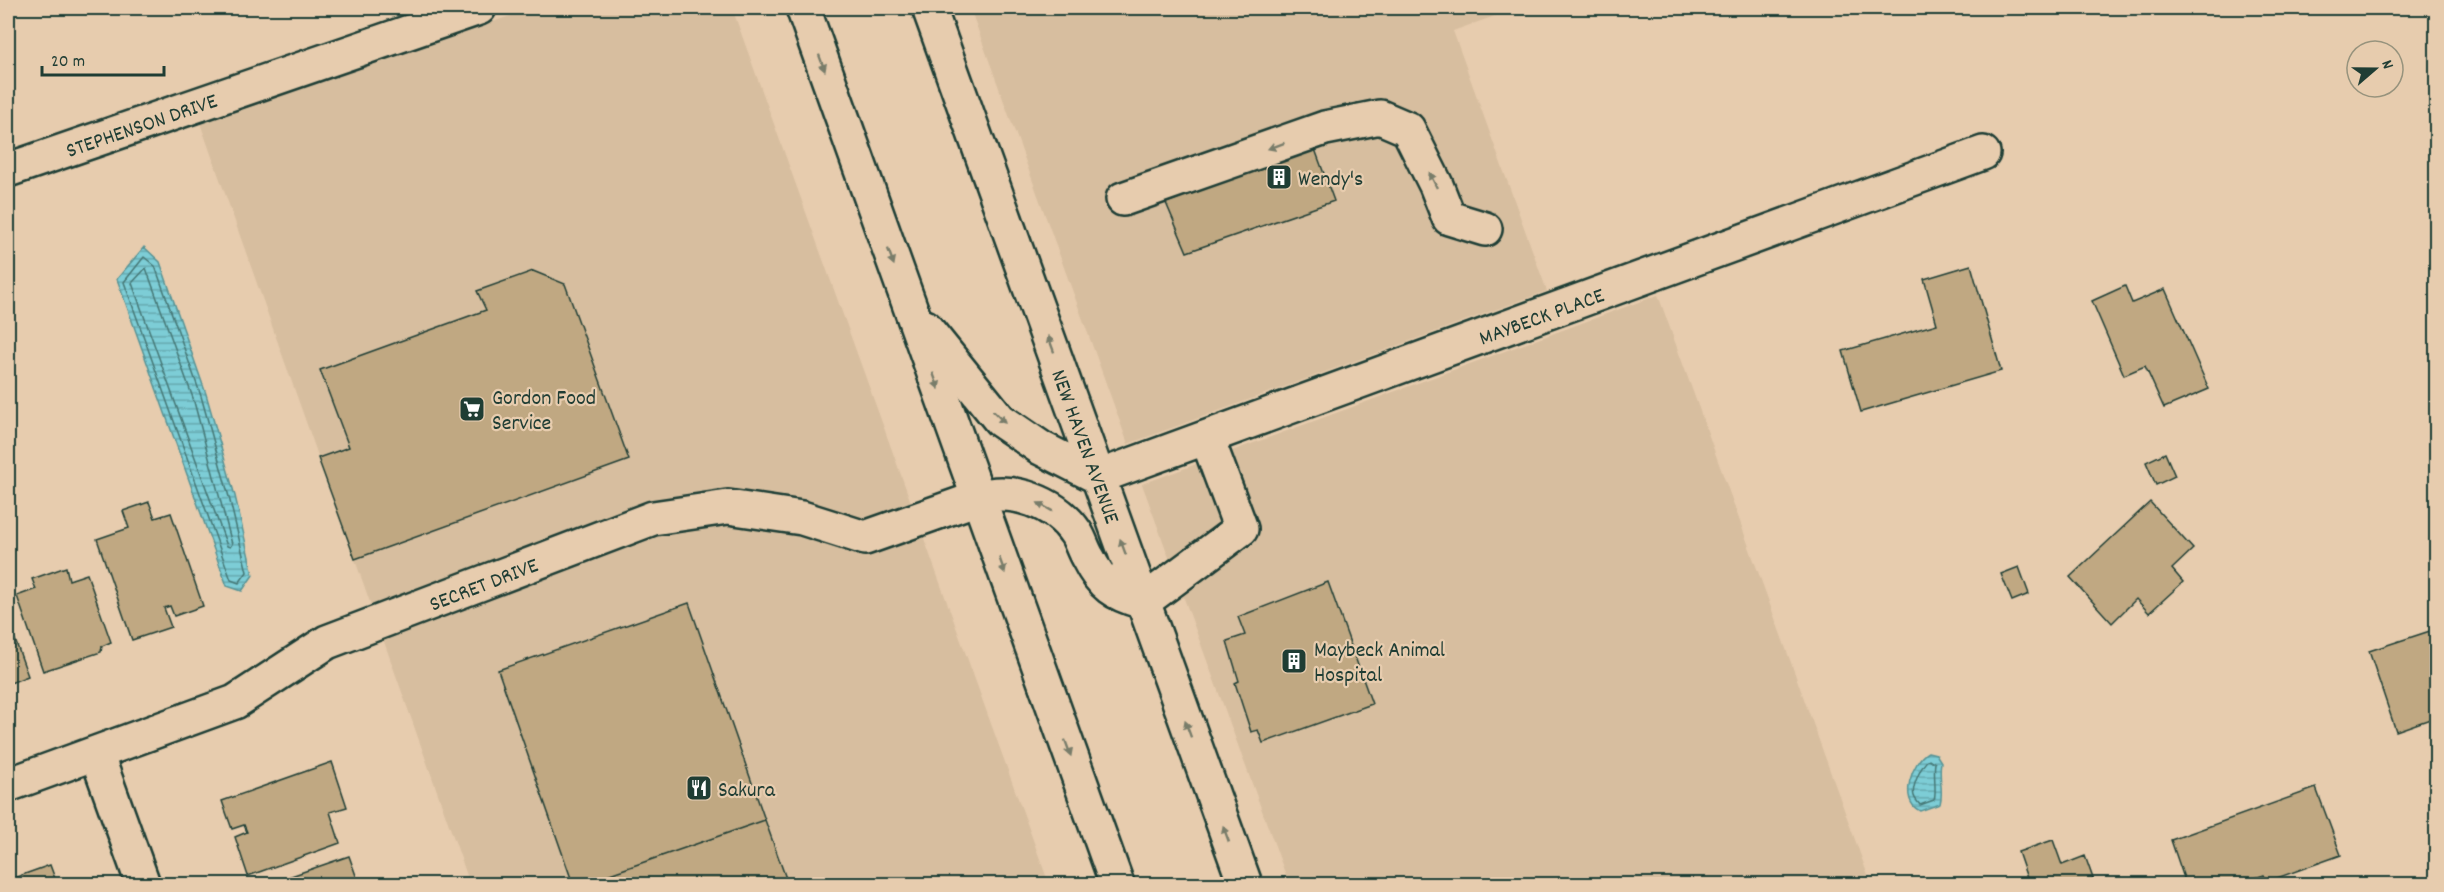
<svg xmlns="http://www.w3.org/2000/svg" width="2444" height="892" viewBox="0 0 2444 892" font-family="Dekko,sans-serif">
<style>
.built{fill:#d7be9f}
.water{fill:url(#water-rules);stroke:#579395;stroke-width:1.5}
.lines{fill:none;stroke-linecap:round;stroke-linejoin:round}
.shore{stroke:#457775;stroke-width:1.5}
.building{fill:#c0a882;stroke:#1f3d34;stroke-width:1.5}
.minor-casing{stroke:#1f3d34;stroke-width:38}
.major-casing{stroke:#1f3d34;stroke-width:38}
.minor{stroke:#e7ccae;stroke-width:33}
.major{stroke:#e7ccae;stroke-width:33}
.oneway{fill:#797d6b}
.labels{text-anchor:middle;stroke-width:4.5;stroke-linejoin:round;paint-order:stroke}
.street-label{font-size:22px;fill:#1f3d34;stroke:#e7ccae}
.poi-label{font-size:22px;fill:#1f3d34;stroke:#e7ccae;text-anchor:start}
</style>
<defs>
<pattern id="water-rules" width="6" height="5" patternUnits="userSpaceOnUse" patternTransform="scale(1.5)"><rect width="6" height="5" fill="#7dcdd6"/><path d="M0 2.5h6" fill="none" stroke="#66a8ae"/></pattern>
</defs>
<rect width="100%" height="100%" fill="#e7ccae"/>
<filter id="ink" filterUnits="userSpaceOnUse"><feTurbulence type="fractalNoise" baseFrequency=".0167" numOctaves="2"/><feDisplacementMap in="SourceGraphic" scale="12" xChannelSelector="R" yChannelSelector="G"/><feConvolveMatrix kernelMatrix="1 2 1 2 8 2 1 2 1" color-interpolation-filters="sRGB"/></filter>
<g filter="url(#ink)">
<path class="built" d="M523,8H732L1049,884H470L200,123L513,15Z
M970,8H1517L1453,31L1547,291L1128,444Z
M1658,295L1871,884H1289L1142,484Z"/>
<path class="water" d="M144,247L160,262L206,394L235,496L253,575L242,591L227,586L117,279Z
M1928,752L1936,754L1941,762C1938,777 1944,791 1940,804L1920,811C1898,801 1912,761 1928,752Z"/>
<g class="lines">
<path class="shore" d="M144,257L155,266L201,396L229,497L247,572L239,583L231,580L124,282Z
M146,268L193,398L232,544L230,547L227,546L132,283Z
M1929,759L1935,763C1933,773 1937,794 1934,800L1920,805C1918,802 1915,800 1914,796C1911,787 1922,764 1929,759Z"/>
</g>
<path class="building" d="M1312,141L1334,201L1187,252L1166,203L1297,153Z
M1971,265L2001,371L1861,412L1843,351L1937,324L1924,279Z
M533,271L565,284L629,460L355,559L318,458L349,447L320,370L486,310L477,291Z
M2125,286L2132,303L2165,289L2209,389L2164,408L2145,366L2124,375L2092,301Z
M2165,453L2175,476L2156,485L2146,462Z
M149,502L155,518L171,513L203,606L174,616L170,606L164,608L171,627L132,640L97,539L129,528L123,511Z
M2150,502L2193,549L2172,569L2183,582L2149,613L2136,599L2112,623L2070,577Z
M66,567L69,580L87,574L111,642L102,646L101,652L43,671L17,596L36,589L32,579Z
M2019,567L2029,594L2012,601L2001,574Z
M1328,582L1372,704L1263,743L1258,730L1251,732L1235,683L1239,681L1227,641L1245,635L1238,617Z
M689,603L765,820L581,884H573L498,670Z
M8,620L28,676L8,684Z
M2433,630L2436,640V717L2396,731L2369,651Z
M332,762L347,807L330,812L340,843L248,876L235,837L247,832L244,825L232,829L222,801Z
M2316,788L2341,855L2266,882L2264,875L2237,884H2186L2171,840Z
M765,820L788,884H581Z
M2053,840L2062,865L2085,856L2095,884H2029L2018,852Z
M349,856L359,884H268Z
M50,865L57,884H8V880Z"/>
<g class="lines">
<g class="minor-casing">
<path id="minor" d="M8,170L479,8
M1123,199L1325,128L1380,117L1408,129L1436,185L1449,218L1485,229
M1098,477L1983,153
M1143,602L1241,529L1207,438
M96,753L143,884
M8,785L235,702L327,642L653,518L728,507L802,518L865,538L978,498"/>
</g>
<g class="major-casing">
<path id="major" d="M803,8L1117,884
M929,8L1245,884
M925,327L1000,420L1041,448L1098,477
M978,498C1012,486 1056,503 1076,533C1081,541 1083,550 1088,558C1102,586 1114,594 1143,602"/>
</g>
<use href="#minor" class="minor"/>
<use href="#major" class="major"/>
</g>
<defs><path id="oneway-solid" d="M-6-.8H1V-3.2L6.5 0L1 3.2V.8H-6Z" transform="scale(1.5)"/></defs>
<g class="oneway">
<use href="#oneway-solid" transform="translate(822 63) rotate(70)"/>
<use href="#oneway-solid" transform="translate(1276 146) rotate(160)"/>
<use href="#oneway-solid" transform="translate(1433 180) rotate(-116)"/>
<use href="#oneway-solid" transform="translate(891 257) rotate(70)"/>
<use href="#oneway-solid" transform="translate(1051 344) rotate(-110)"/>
<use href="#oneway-solid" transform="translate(936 381) rotate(70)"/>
<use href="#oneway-solid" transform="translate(999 417) rotate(45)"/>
<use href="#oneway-solid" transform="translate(1045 507) rotate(-151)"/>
<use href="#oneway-solid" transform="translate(1123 547) rotate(-110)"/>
<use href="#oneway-solid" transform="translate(1002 565) rotate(70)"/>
<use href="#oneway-solid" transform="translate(1188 729) rotate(-110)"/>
<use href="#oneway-solid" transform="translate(1068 748) rotate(70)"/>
<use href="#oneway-solid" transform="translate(1226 834) rotate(-110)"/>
</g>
</g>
<defs>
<g id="building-square" transform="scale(1.35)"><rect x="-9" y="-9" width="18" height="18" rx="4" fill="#1f3d34" stroke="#e7ccae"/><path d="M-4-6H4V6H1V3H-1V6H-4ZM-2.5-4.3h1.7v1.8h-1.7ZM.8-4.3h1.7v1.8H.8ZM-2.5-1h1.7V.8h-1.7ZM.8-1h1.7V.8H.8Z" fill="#fff"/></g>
<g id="supermarket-square" transform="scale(1.35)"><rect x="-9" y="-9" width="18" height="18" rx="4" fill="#1f3d34" stroke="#e7ccae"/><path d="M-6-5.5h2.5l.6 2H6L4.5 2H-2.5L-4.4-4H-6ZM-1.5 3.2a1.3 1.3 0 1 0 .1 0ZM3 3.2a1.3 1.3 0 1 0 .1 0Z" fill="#fff"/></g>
<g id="restaurant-square" transform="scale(1.35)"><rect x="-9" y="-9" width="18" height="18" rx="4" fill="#1f3d34" stroke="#e7ccae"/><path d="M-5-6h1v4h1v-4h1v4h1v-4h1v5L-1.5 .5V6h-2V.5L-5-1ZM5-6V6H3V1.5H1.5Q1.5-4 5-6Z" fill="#fff"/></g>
</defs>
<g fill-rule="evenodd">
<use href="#building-square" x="1279" y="177"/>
<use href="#supermarket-square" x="472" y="409"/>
<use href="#building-square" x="1294" y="661"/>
<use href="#restaurant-square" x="699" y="788"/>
</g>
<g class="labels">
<g class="street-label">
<text transform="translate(141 124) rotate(-19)" y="8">STEPHENSON DRIVE</text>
<text transform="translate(1541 315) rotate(-20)" y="8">MAYBECK PLACE</text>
<text transform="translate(1087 446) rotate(70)" y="8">NEW HAVEN AVENUE</text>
<text transform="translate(483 583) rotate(-21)" y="8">SECRET DRIVE</text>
</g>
<g class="poi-label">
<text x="1298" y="185">Wendy's</text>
<text x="492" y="404">Gordon Food<tspan x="492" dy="25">Service</tspan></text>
<text x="1314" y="656">Maybeck Animal<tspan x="1314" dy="25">Hospital</tspan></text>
<text x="718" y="796">Sakura</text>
</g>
</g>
<rect width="2444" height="892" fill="none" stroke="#e7ccae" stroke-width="30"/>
<rect x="15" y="15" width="2414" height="862" fill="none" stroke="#1f3d34" stroke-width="2" filter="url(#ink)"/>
<g transform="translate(2375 69) rotate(70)"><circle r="28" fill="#e7ccae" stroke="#97937d" stroke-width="1.5"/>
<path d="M0-4.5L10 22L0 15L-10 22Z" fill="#1f3d34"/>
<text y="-9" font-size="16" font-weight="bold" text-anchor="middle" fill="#1f3d34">N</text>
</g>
<path d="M42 66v9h122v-9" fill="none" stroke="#1f3d34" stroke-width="3"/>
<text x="51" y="66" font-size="18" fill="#1f3d34" stroke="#e7ccae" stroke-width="4.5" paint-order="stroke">20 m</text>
</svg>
